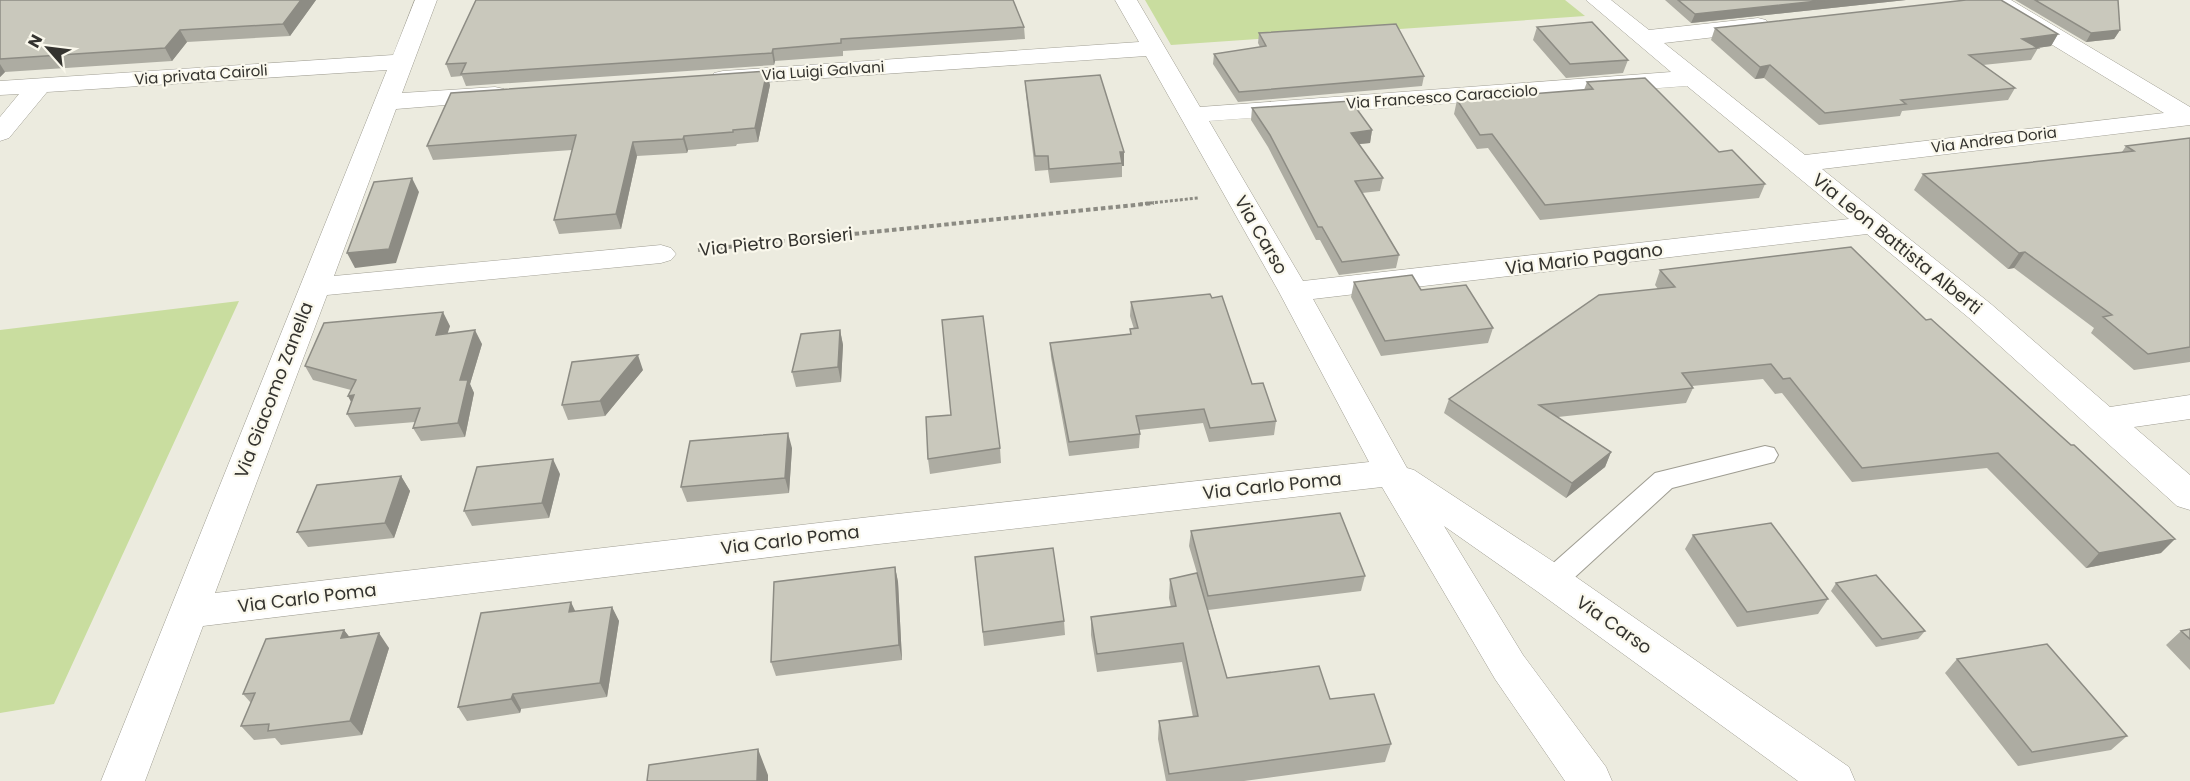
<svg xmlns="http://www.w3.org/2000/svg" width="2190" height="781" viewBox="0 0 2190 781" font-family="Poppins,sans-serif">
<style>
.green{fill:#c9dd9f}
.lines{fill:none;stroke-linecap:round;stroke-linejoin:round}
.service-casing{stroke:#9f9d92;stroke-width:2}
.minor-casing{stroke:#9f9d92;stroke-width:1}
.path-far1{stroke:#8c8b83;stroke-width:3;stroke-dasharray:3 2;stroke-linecap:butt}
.path{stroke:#8c8b83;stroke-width:4;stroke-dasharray:4.5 3;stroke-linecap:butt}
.service{fill:#fff;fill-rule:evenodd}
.minor{fill:#fff;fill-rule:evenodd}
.wall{fill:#adaca2}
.shaded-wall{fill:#8d8c84}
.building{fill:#c9c8bc;stroke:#8d8c84;stroke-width:1.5}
.labels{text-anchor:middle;stroke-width:4.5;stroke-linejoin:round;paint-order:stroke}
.far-street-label{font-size:15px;fill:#34332f;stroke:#faf8ec}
.street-label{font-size:18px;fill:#34332f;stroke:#faf8ec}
</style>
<rect width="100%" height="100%" fill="#ecebdf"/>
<path class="green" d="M1145,0H1565L1585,16L1171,45Z
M239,301L54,704L0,713V330Z"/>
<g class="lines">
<g class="service-casing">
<path id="service" d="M1765,446L1774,448L1778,455L1774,462L1672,488L1562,589L1552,592L1542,589L1538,581L1542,573L1655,473Z"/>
</g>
<g class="minor-casing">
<path id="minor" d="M415,0H437L402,93L495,87L504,89L507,94L504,99L495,101L396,109L334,276L661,245L671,248L676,254L671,260L661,263L327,295L215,593L870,517L1369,462L1279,292L1146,56L723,85L714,83L711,78L714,73L723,71L1139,42L1115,0H1137L1200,107L1671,72L1586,0H1611L1649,30L1758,18L1766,20L1769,25L1766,30L1758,32L1664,43L1805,155L2164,113L1987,5L1984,0H2011L2190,107V125L1822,169L1991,304L2110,407L2190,395V419L2134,427L2190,475V510L2177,506L1969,318L1867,234L1313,299L1407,468L1414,470L1566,570L1849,767L1855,781H1798L1538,592L1444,526L1523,655L1606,767L1612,781H1565L1495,679L1382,487L870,545L203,626L145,781H101L387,70L47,92L9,138L0,141V117L19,94L0,95V81L393,55ZM1687,86L1849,219L1303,281L1209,121Z"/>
</g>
<path class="path-far1" d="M1140,204L1198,198"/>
<path class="path" d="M698,250L1154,203"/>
<use href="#service" class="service"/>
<use href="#minor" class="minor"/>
</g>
<path class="wall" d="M0,0H316L290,36L187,42L172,61L5,72L0,77Z
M1665,0H1906L1691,23Z
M2015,0H2118L2120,30L2114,39L2086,42Z
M1024,27L1025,39L843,51V56L775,61L774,65L466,86L462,76L451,77L446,64Z
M1537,27L1628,60L1623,73L1566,78L1533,40Z
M1715,28L2058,34L2051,46L2037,48H2038L2031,60L1983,65L2015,88L2008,100L1902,111L1900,116L1819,125L1764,78L1755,79L1711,40Z
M1259,33L1424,76L1422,86L1238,102L1213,64L1214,54L1260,47L1258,43Z
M1025,81L1124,152V166H1122V177L1050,183L1048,170L1035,171L1026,95Z
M1587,82L1719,152L1765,184L1759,198L1540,220L1488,148L1477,149L1454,114L1457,100L1584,90Z
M770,85L758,142L737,144L736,146L688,150L687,153L637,156L621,229L559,234L554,220L572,150L433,160L427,146Z
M1252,108L1372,130L1370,143L1359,144L1383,178L1380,191L1362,193L1399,255L1396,268L1339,275L1320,240H1316L1268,147L1251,120Z
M2190,138V362L2134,370L2091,333L2094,328L2014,268L2008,269L1914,190L1923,174L2122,152L2126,146Z
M1851,247L2161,553L2086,568L1987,468L1852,482L1782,393L1775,394L1763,379L1692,386L1693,388L1686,403L1558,417L1611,452L1605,467L1566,498L1444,413L1449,399L1658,289L1655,285L1660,270Z
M1354,282L1421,290L1493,328L1488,343L1381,356L1351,297Z
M1131,302L1252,384L1276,421L1274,435L1209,442L1203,423L1139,430L1140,434L1139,448L1069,456L1051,357L1050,343L1130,334V329H1134L1130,316Z
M450,326L447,333L482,344L470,384L474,393L465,437L421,441L413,428L415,422L355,427L347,414L351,402L348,396L351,390L313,380L305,366Z
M840,330L843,345L841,382L796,387L792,372Z
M643,370L605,416L568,420L562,405Z
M951,415L1000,448L1001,463L930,474L928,459Z
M792,448L789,493L687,502L681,487Z
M560,474L549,518L472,526L464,511Z
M401,476L410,491L394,538L308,547L297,532Z
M1191,531L1365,576L1361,591L1208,610L1227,678L1330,699L1391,744L1385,762L1244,781H1166L1158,739L1159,721L1193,717L1182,662L1097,672L1091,635V617L1171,607L1169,598L1170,579L1197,573L1189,546Z
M1693,535L1828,599L1818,614L1737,627L1685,549Z
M975,557L1064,621L1065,635L984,646Z
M895,567L898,582L902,660L776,676L771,662Z
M1836,583L1925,631L1918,639L1876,647L1831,591Z
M612,607L619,621L607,697L521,709L520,713L467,721L458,707L575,611Z
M2190,629V670L2166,645L2181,631Z
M344,630L349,637L389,648L362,735L281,745L275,738L254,740L241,726L251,703L243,694Z
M1957,659L2127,736L2111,750L2018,766L1945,673Z"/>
<path class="shaded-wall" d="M301,0H316L290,36L283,24Z
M1827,0H1906L1691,23L1695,14Z
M180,30L187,42L172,61L165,48Z
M2120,30L2114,39L2086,42L2091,33Z
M2058,34L2051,46L2015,51L2022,39Z
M773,49L775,61L774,65L772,53Z
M0,64L5,72L0,77Z
M1770,65L1764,78L1755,79L1760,67Z
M767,71L770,85L758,142L755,128Z
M1372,130L1370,143L1349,145L1351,133Z
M684,136L688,150L687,153L683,139Z
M633,142L637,156L621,229L616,214Z
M1120,152H1124V166H1122Z
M412,178L419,192L396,263L355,268L347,253Z
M2025,252L2014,268L2008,269L2019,253Z
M443,312L450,326L443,348L436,335Z
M475,330L482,344L470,384L474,393L465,437L458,423L460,380Z
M840,330L843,345L841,382L838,367Z
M638,355L643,370L605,416L600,401Z
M354,395L356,410L348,396Z
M788,433L792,448L789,493L785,478Z
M1611,452L1605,467L1566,498L1572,483Z
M553,459L560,474L549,518L542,503Z
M401,476L410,491L394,538L385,523Z
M2175,539L2161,553L2086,568L2099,553Z
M895,567L898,582L902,660L899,645Z
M571,602L578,617L569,612Z
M612,607L619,621L607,697L600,683Z
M344,630L355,644L341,638Z
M379,633L389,648L362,735L350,721Z
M513,694L521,709L520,713L511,699Z
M758,749L768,775V781H757Z"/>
<path class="building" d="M0,0H301L283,24L180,30L165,48L0,59Z
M476,0H1013L1024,27L841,39V43L773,49L772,53L461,74L466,63L446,64Z
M1678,0H1827L1695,14Z
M1966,0H2001L2058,34L2022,39L2038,48L1969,55L2015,88L1901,100L1906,104L1825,113L1770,65L1760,67L1715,28Z
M2035,0H2118L2120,30L2091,33Z
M1592,22L1628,60L1570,64L1537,27Z
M1396,24L1424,76L1239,92L1214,54L1266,46L1259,33Z
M767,71L755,128L733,130V132L684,136L683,139L633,142L616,214L554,220L576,135L427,146L451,93Z
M1100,75L1124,152H1120L1122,163L1049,169L1048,156H1035L1025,81Z
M1645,78L1719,152L1732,150L1765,184L1545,205L1492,134L1480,135L1457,100L1593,89L1587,82Z
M1351,101L1372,130L1351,133L1383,178L1355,181L1399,255L1342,262L1322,227H1318L1270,135L1252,108Z
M2190,138V347L2148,354L2103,317L2112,315L2025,252L2019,253L1923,174L2134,151L2126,146Z
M412,178L389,249L347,253L374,182Z
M1851,247L1926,320L1931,319L2071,445H2074L2175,539L2099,553L1998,453L1862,468L1790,378L1783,379L1771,364L1682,373L1693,388L1539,405L1611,452L1572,483L1449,399L1599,295L1675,287L1660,270Z
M1412,275L1421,290L1466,285L1493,328L1385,341L1354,282Z
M1210,294L1212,298L1222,296L1252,384L1263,383L1276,421L1210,428L1204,409L1136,416L1140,434L1069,442L1050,343L1131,334L1130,329L1138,328L1131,302Z
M443,312L436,335L475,330L460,380H468L458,423L413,428L420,408L347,414L354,395L348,396L356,380L305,366L324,323Z
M983,316L1000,448L928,459L926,417L951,415L942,320Z
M840,330L838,367L792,372L801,334Z
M638,355L600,401L562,405L572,362Z
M788,433L785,478L681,487L690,441Z
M553,459L542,503L464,511L477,467Z
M401,476L385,523L297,532L317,485Z
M1340,513L1365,576L1208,596L1191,531Z
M1771,523L1828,599L1747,612L1693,535Z
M1053,548L1064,621L983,632L975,557Z
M895,567L899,645L771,662L774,582Z
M1197,573L1227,678L1319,666L1330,699L1374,694L1391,744L1169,774L1159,721L1198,716L1183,643L1097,654L1091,617L1176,606L1170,579Z
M1876,575L1925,631L1882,639L1836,583Z
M571,602L569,612L612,607L600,683L513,694L511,699L458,707L481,613Z
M2190,629V639L2181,631Z
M344,630L341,638L379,633L350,721L268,731L269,724L241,726L255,693L243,694L266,639Z
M2047,644L2127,736L2032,752L1957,659Z
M758,749L757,781H647L649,765Z"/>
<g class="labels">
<g class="far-street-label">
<text transform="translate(823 71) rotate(-4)" y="5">Via Luigi Galvani</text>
<text transform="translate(201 75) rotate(-4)" y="5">Via privata Cairoli</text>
<text transform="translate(1442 97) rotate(-4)" y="5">Via Francesco Caracciolo</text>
<text transform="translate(1994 140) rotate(-7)" y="5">Via Andrea Doria</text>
</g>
<g class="street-label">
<text transform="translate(1261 235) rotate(60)" y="6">Via Carso</text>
<text transform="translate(776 242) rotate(-6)" y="6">Via Pietro Borsieri</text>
<text transform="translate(1897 244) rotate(39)" y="6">Via Leon Battista Alberti</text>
<text transform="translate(1584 259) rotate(-7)" y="6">Via Mario Pagano</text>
<text transform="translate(274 390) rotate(-69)" y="6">Via Giacomo Zanella</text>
<text transform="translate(1272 486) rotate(-6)" y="6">Via Carlo Poma</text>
<text transform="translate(790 540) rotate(-7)" y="6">Via Carlo Poma</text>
<text transform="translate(307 598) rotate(-7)" y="6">Via Carlo Poma</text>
<text transform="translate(1614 625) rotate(35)" y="6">Via Carso</text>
</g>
</g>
<g transform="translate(48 48) rotate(298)" stroke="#faf8ec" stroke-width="4.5" paint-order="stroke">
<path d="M0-4.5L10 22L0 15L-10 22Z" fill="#34332f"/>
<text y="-9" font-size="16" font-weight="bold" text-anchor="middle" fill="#34332f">N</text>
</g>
</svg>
